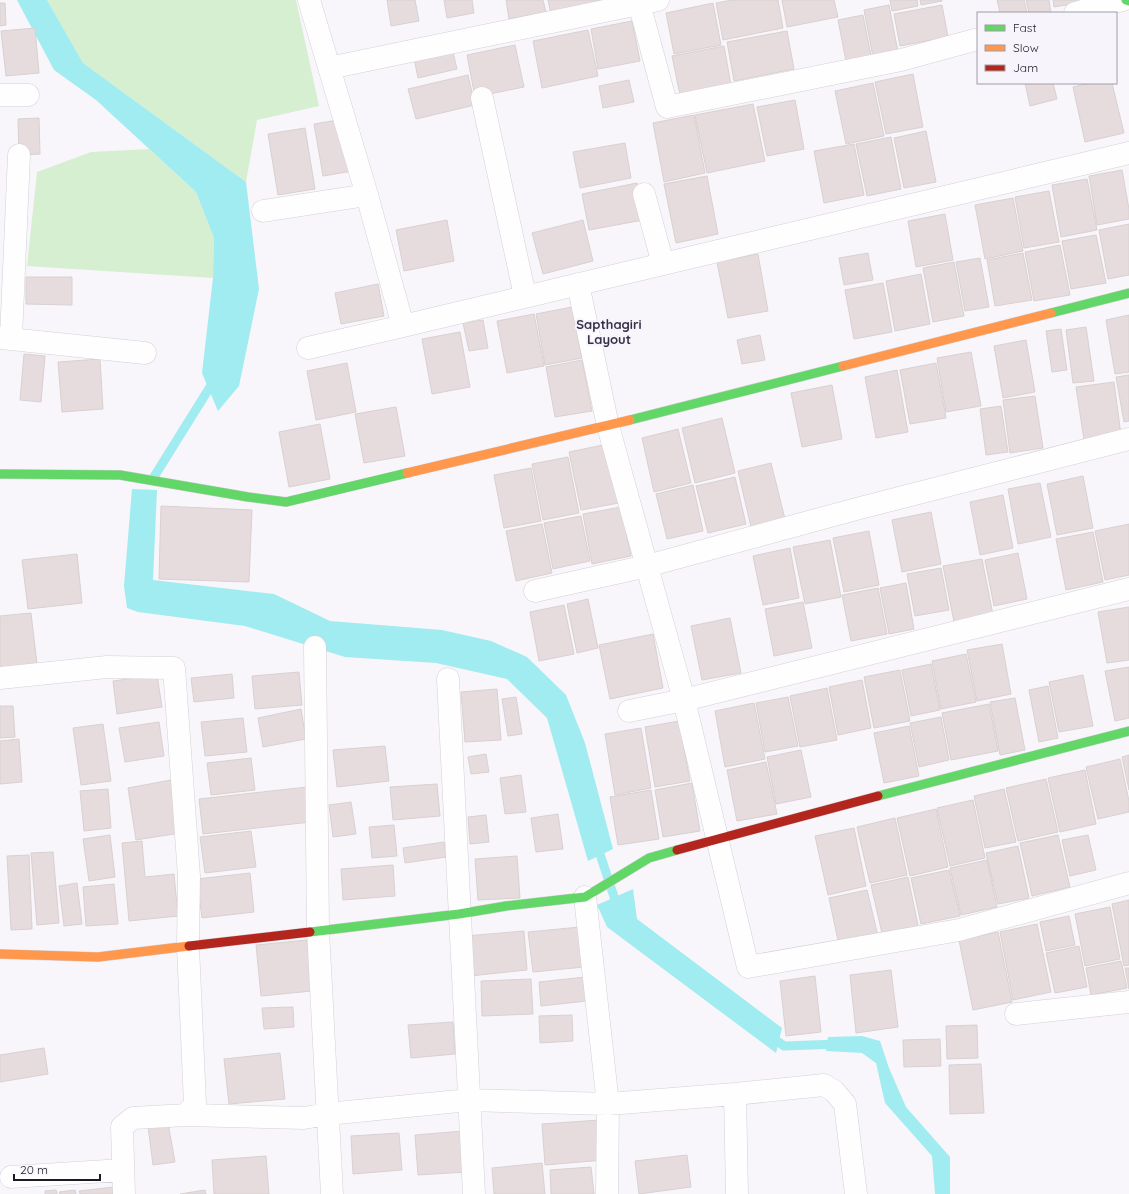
<svg xmlns="http://www.w3.org/2000/svg" width="1129" height="1194" viewBox="0 0 1129 1194" font-family="Quicksand,sans-serif">
<style>
.green{fill:#d5efd0}
.water{fill:#a0ecf1}
.lines{fill:none;stroke-linecap:round;stroke-linejoin:round}
.stream{stroke:#a0ecf1;stroke-width:9}
.building{fill:#e7dcdd;stroke:#d8d0d1}
.street-casing{stroke:#d3d0d7;stroke-width:23}
.fast-casing{stroke:#d3d0d7;stroke-width:10}
.slow-casing{stroke:#d3d0d7;stroke-width:10}
.jam-casing{stroke:#d3d0d7;stroke-width:10}
.street{stroke:#fefefe;stroke-width:22}
.fast{stroke:#63d668;stroke-width:9}
.slow{stroke:#ff974d;stroke-width:9}
.jam{stroke:#b3261e;stroke-width:9}
.labels{text-anchor:middle;stroke-width:4;stroke-linejoin:round;paint-order:stroke}
.neighbourhood-label{font-size:13px;font-weight:bold;fill:#383047;stroke:#f7f5fb}
</style>
<rect width="100%" height="100%" fill="#f8f6fa"/>
<path class="green" d="M47,0H296L319,106L257,120L246,182L83,63Z
M149,149L196,192L214,238L213,278L27,266L37,172L91,152Z"/>
<path class="water" d="M17,0H47L83,63L246,182L259,289L239,386L218,411L202,373L213,278L214,238L196,192L96,100L54,70Z
M132,489L157,490L153,580L274,594L330,621L442,630L491,641L527,657L566,695L585,743L613,849L588,861L547,718L507,679L436,663L345,657L245,626L138,612L127,608L124,586Z
M633,889L637,919L782,1028L776,1053L607,927L597,905Z
M862,1036L880,1041L889,1068L906,1107L950,1157V1194H935L932,1156L885,1103L876,1063L862,1053L826,1051L828,1037Z"/>
<g class="lines">
<path class="stream" d="M152,480L215,379
M597,845L618,909
M769,1035L784,1046L839,1044"/>
</g>
<path class="building" d="M387,0H415L419,21L391,26Z
M444,0H472L474,13L447,18Z
M506,0H543L546,12L509,19Z
M548,0H622L551,15Z
M732,0H778L783,28L723,40L716,3Z
M782,0H834L838,17L787,27Z
M890,0H917L918,6L892,11Z
M920,0H942V1L921,5Z
M997,0H1024L1027,13H1000Z
M1026,0H1049L1051,13H1029Z
M1053,0H1078V3L1054,7Z
M0,3H5L6,25L0,26Z
M713,3L721,45L674,54L666,13Z
M889,5L898,52L873,57L864,10Z
M942,5L948,37L900,46L894,14Z
M863,15L871,56L846,61L838,20Z
M632,21L640,61L598,69L591,29Z
M35,28L39,73L6,76L1,31Z
M588,30L598,76L542,88L533,41Z
M787,31L794,69L734,81L727,42Z
M451,44L457,69L418,78L413,53Z
M515,45L524,87L475,97L467,55Z
M724,46L731,85L680,95L672,56Z
M913,74L923,127L886,134L875,82Z
M468,75L475,105L416,119L408,89Z
M629,80L634,102L603,108L599,86Z
M873,83L884,136L846,144L835,91Z
M1025,83H1053L1057,99L1030,106Z
M1090,83H1112L1124,133L1085,142L1073,87Z
M795,100L804,149L767,156L757,107Z
M753,104L765,161L707,173L695,115Z
M694,115L705,173L664,182L653,123Z
M39,118L40,154L19,155L18,119Z
M344,119L353,171L323,176L314,124Z
M305,128L315,189L278,195L268,134Z
M926,131L936,182L904,188L894,138Z
M891,137L901,189L867,196L856,144Z
M625,143L631,178L580,188L573,152Z
M854,144L864,195L824,203L814,151Z
M1122,170L1129,209V219L1097,225L1089,176Z
M707,176L718,234L676,243L664,184Z
M1087,179L1097,230L1061,237L1052,185Z
M637,183L643,220L589,230L582,194Z
M1049,191L1059,242L1024,248L1015,197Z
M1013,198L1023,251L985,259L975,205Z
M945,214L953,260L916,267L908,221Z
M447,220L454,261L404,271L396,230Z
M583,220L593,261L543,274L532,233Z
M1129,224V275L1108,279L1099,230Z
M1096,235L1106,283L1071,289L1062,241Z
M1060,245L1070,295L1034,301L1025,252Z
M868,253L873,280L844,285L839,258Z
M1023,253L1032,300L995,306L987,260Z
M758,254L768,311L728,318L717,262Z
M980,258L989,307L965,311L956,262Z
M954,262L964,316L933,322L923,268Z
M921,274L930,324L895,331L886,281Z
M26,277H72V305L26,304Z
M883,283L892,332L854,339L845,290Z
M378,284L384,316L341,324L335,293Z
M572,307L582,358L545,365L536,314Z
M534,314L544,366L507,373L497,321Z
M1129,315V372L1115,374L1106,320Z
M483,320L488,348L469,351L463,323Z
M1086,327L1094,381L1073,383L1066,330Z
M1061,329L1067,370L1052,372L1046,331Z
M460,332L470,387L432,394L422,339Z
M760,335L765,360L742,364L737,340Z
M1026,340L1035,392L1003,398L994,346Z
M971,352L981,406L946,412L937,358Z
M24,354L45,356L41,402L20,400Z
M100,359L103,409L62,412L58,362Z
M582,360L592,411L555,417L546,367Z
M347,363L356,412L316,420L307,371Z
M936,363L946,418L910,424L900,370Z
M897,370L908,432L876,438L865,377Z
M1129,375V421L1124,422L1116,377Z
M1114,382L1121,435L1084,440L1076,387Z
M832,385L842,439L802,447L791,393Z
M1035,396L1043,448L1010,453L1003,400Z
M1001,406L1008,452L986,455L980,409Z
M396,407L405,456L364,463L355,414Z
M722,418L735,473L695,483L682,428Z
M320,424L330,479L289,487L279,432Z
M678,429L691,483L654,492L642,438Z
M608,444L619,503L581,510L569,452Z
M568,457L579,513L543,520L532,464Z
M771,463L785,519L751,527L738,471Z
M531,468L541,521L504,528L494,475Z
M1083,476L1093,528L1057,535L1047,484Z
M735,477L746,524L708,533L696,486Z
M1040,483L1051,537L1018,544L1008,489Z
M693,485L703,531L667,539L656,494Z
M1003,495L1013,548L980,555L970,502Z
M161,506L252,510L249,582L159,579Z
M621,507L631,556L592,564L583,514Z
M931,512L941,564L902,572L892,520Z
M581,516L590,561L553,569L544,523Z
M542,524L552,573L516,581L506,531Z
M1129,524V575L1105,580L1095,531Z
M869,531L879,585L844,592L833,538Z
M1093,532L1103,582L1066,590L1056,539Z
M830,540L841,597L805,604L793,547Z
M790,548L799,598L763,605L753,556Z
M1018,553L1027,599L994,606L985,560Z
M77,554L82,603L28,609L22,560Z
M982,559L993,615L954,622L943,566Z
M941,568L949,610L915,616L907,574Z
M906,583L914,629L889,634L880,588Z
M878,588L887,634L851,641L842,595Z
M588,599L598,648L577,653L567,604Z
M803,602L812,648L774,656L765,609Z
M564,605L574,654L539,661L530,612Z
M1129,607V660L1107,663L1098,612Z
M31,613L37,664L0,668V616Z
M730,618L741,673L702,680L691,626Z
M653,634L663,688L610,699L599,645Z
M1002,644L1011,694L977,701L967,650Z
M966,654L976,702L941,709L932,661Z
M931,664L940,710L911,716L902,670Z
M1129,667V718L1115,721L1105,671Z
M900,670L910,721L874,728L864,677Z
M299,672L302,705L255,709L252,676Z
M232,674L234,698L194,702L191,678Z
M157,675L162,707L117,714L113,681Z
M1083,675L1093,726L1059,732L1049,682Z
M862,680L871,728L838,735L829,687Z
M1048,686L1058,738L1039,742L1029,690Z
M827,688L837,740L800,747L790,696Z
M497,689L501,740L465,742L461,692Z
M516,697L522,734L508,736L502,699Z
M788,697L798,746L765,752L756,703Z
M1015,698L1025,750L1000,755L990,702Z
M754,703L765,759L725,767L715,711Z
M989,704L998,751L951,760L942,713Z
M0,706H13L15,737L0,738Z
M301,709L306,739L263,747L258,718Z
M941,717L949,760L919,767L910,723Z
M243,718L247,752L205,756L201,722Z
M679,721L690,781L655,787L645,727Z
M159,722L164,756L125,762L119,728Z
M103,724L111,781L81,785L73,728Z
M909,726L919,776L884,783L874,733Z
M641,728L651,788L615,795L605,734Z
M19,739L22,782L0,784V741Z
M385,746L389,781L337,787L333,750Z
M801,750L811,797L776,804L767,757Z
M486,754L489,772L471,774L468,757Z
M1129,755V790L1122,757Z
M251,758L255,790L211,795L207,763Z
M1120,759L1129,801V812L1098,819L1086,767Z
M766,762L777,814L737,821L727,770Z
M1085,770L1096,824L1060,832L1048,778Z
M521,775L526,812L505,814L500,778Z
M1046,779L1058,832L1018,841L1006,788Z
M171,780L180,833L136,840L128,788Z
M692,783L700,831L663,837L655,790Z
M437,784L440,816L393,820L390,787Z
M307,787L311,822L203,834L199,799Z
M108,789L111,828L84,831L80,791Z
M1004,789L1016,842L985,848L974,796Z
M651,790L659,839L618,845L610,797Z
M973,800L985,858L950,866L937,808Z
M351,802L356,834L333,837L329,805Z
M936,809L948,867L910,876L897,818Z
M558,814L563,849L536,852L531,818Z
M486,815L489,842L470,844L468,817Z
M895,818L907,875L870,883L857,827Z
M394,825L397,856L372,858L369,827Z
M854,828L866,886L828,895L815,836Z
M251,831L256,867L205,873L200,837Z
M110,835L115,877L89,881L83,839Z
M1058,835L1070,887L1032,896L1020,843Z
M1088,835L1096,870L1070,876L1062,840Z
M142,841L145,877L174,874L178,916L129,921L122,843Z
M444,842L446,857L405,863L403,848Z
M1018,846L1029,898L998,904L986,853Z
M53,852L59,923L37,925L31,853Z
M29,855L32,929L11,930L7,856Z
M517,856L520,898L478,900L475,859Z
M987,860L997,907L961,915L950,868Z
M393,865L395,896L343,900L341,869Z
M949,870L960,916L921,924L911,878Z
M250,873L254,912L202,918L197,879Z
M908,877L919,930L883,938L871,885Z
M77,883L82,924L64,926L59,886Z
M114,884L118,924L86,926L83,887Z
M867,890L878,936L839,945L829,898Z
M1129,900V965L1124,966L1112,904Z
M1110,907L1120,959L1085,966L1075,914Z
M1069,916L1075,945L1046,951L1040,922Z
M1037,924L1051,992L1013,1000L1000,932Z
M580,927L584,967L533,972L528,932Z
M524,931L527,970L470,976L466,936Z
M998,932L1012,1002L973,1010L959,940Z
M307,940L312,991L261,996L256,945Z
M1079,946L1087,987L1055,993L1046,953Z
M1121,961L1127,988L1091,995L1086,968Z
M1125,968H1129V989Z
M891,970L898,1027L856,1033L850,975Z
M815,976L821,1032L786,1036L780,981Z
M585,977L587,1001L541,1006L539,982Z
M531,979L533,1014L482,1016L481,981Z
M293,1007L294,1027L264,1029L262,1008Z
M572,1015L573,1041L540,1043L539,1016Z
M453,1022L455,1054L411,1058L408,1025Z
M977,1025L978,1058L947,1059L946,1026Z
M940,1039L941,1066L904,1067L903,1040Z
M44,1048L48,1074L0,1082V1055Z
M280,1053L285,1099L229,1104L224,1059Z
M981,1064L984,1113L950,1114L949,1065Z
M600,1120L604,1160L545,1165L542,1124Z
M168,1123L175,1162L153,1165L148,1126Z
M463,1131L466,1172L418,1175L415,1135Z
M399,1133L402,1170L353,1174L351,1136Z
M687,1155L691,1187L639,1194L635,1161Z
M266,1156L269,1194H214L212,1160Z
M542,1163L545,1194H494L492,1168Z
M591,1167L594,1194H551L550,1170Z
M114,1187V1194H80L79,1191Z
M56,1190L57,1194H45V1191Z
M75,1190L76,1194H60L59,1192Z
M205,1190L206,1194H180Z"/>
<g class="lines">
<g class="street-casing">
<path id="street" d="M639,3L667,107L901,60L978,39
M1075,13L1123,0
M329,68L658,0
M0,95H28
M482,98L525,296
M644,194L663,264
M263,211L367,195
M578,284L608,426L684,700L748,967L959,930L1129,883
M403,326L1129,153
M0,338L145,353
M11,338L19,155
M308,348L403,326L367,195L309,0
M535,591L647,566L860,508L1129,439
M315,647L318,931L332,1194
M0,678L107,667L174,668L189,876L188,947L195,1104L186,1115L133,1118L122,1127L124,1194
M448,679L474,1194
M629,711L684,700L1129,589
M585,897L608,1104L607,1194
M1016,1014L1129,1002
M735,1094L824,1085L834,1091L845,1104L856,1194
M186,1115L304,1118L327,1114L469,1100L608,1104L735,1094L737,1194
M11,1177L123,1170"/>
</g>
<g class="fast-casing">
<path id="fast" d="M1126,0L1129,1
M1051,313L1129,293
M630,420L843,366
M0,474L120,475L248,497L286,502L407,473
M878,796L1129,731
M310,932L459,914L506,906L585,897L649,858L677,850"/>
</g>
<g class="slow-casing">
<path id="slow" d="M843,366L1051,313
M407,473L630,420
M0,954L98,957L189,946"/>
</g>
<g class="jam-casing">
<path id="jam" d="M677,850L878,796
M189,946L310,932"/>
</g>
<use href="#street" class="street"/>
<use href="#fast" class="fast"/>
<use href="#slow" class="slow"/>
<use href="#jam" class="jam"/>
</g>
<g class="labels">
<g class="neighbourhood-label">
<text x="609" y="329">Sapthagiri<tspan x="609" dy="15">Layout</tspan></text>
</g>
</g>
<rect x="977" y="12" width="140" height="72" fill="#f7f5fb" stroke="#a09da5"/>
<rect x="985" y="25" width="20" height="6" fill="#63d668" stroke="#a09da5"/>
<text x="1013" y="32" font-size="12" fill="#1e1a25">Fast</text>
<rect x="985" y="45" width="20" height="6" fill="#ff974d" stroke="#a09da5"/>
<text x="1013" y="52" font-size="12" fill="#1e1a25">Slow</text>
<rect x="985" y="65" width="20" height="6" fill="#b3261e" stroke="#a09da5"/>
<text x="1013" y="72" font-size="12" fill="#1e1a25">Jam</text>
<path d="M14 1174v6h86v-6" fill="none" stroke="#1e1a25" stroke-width="2"/>
<text x="20" y="1174" font-size="12" fill="#1e1a25" stroke="#f7f5fb" stroke-width="3" paint-order="stroke">20 m</text>
</svg>
